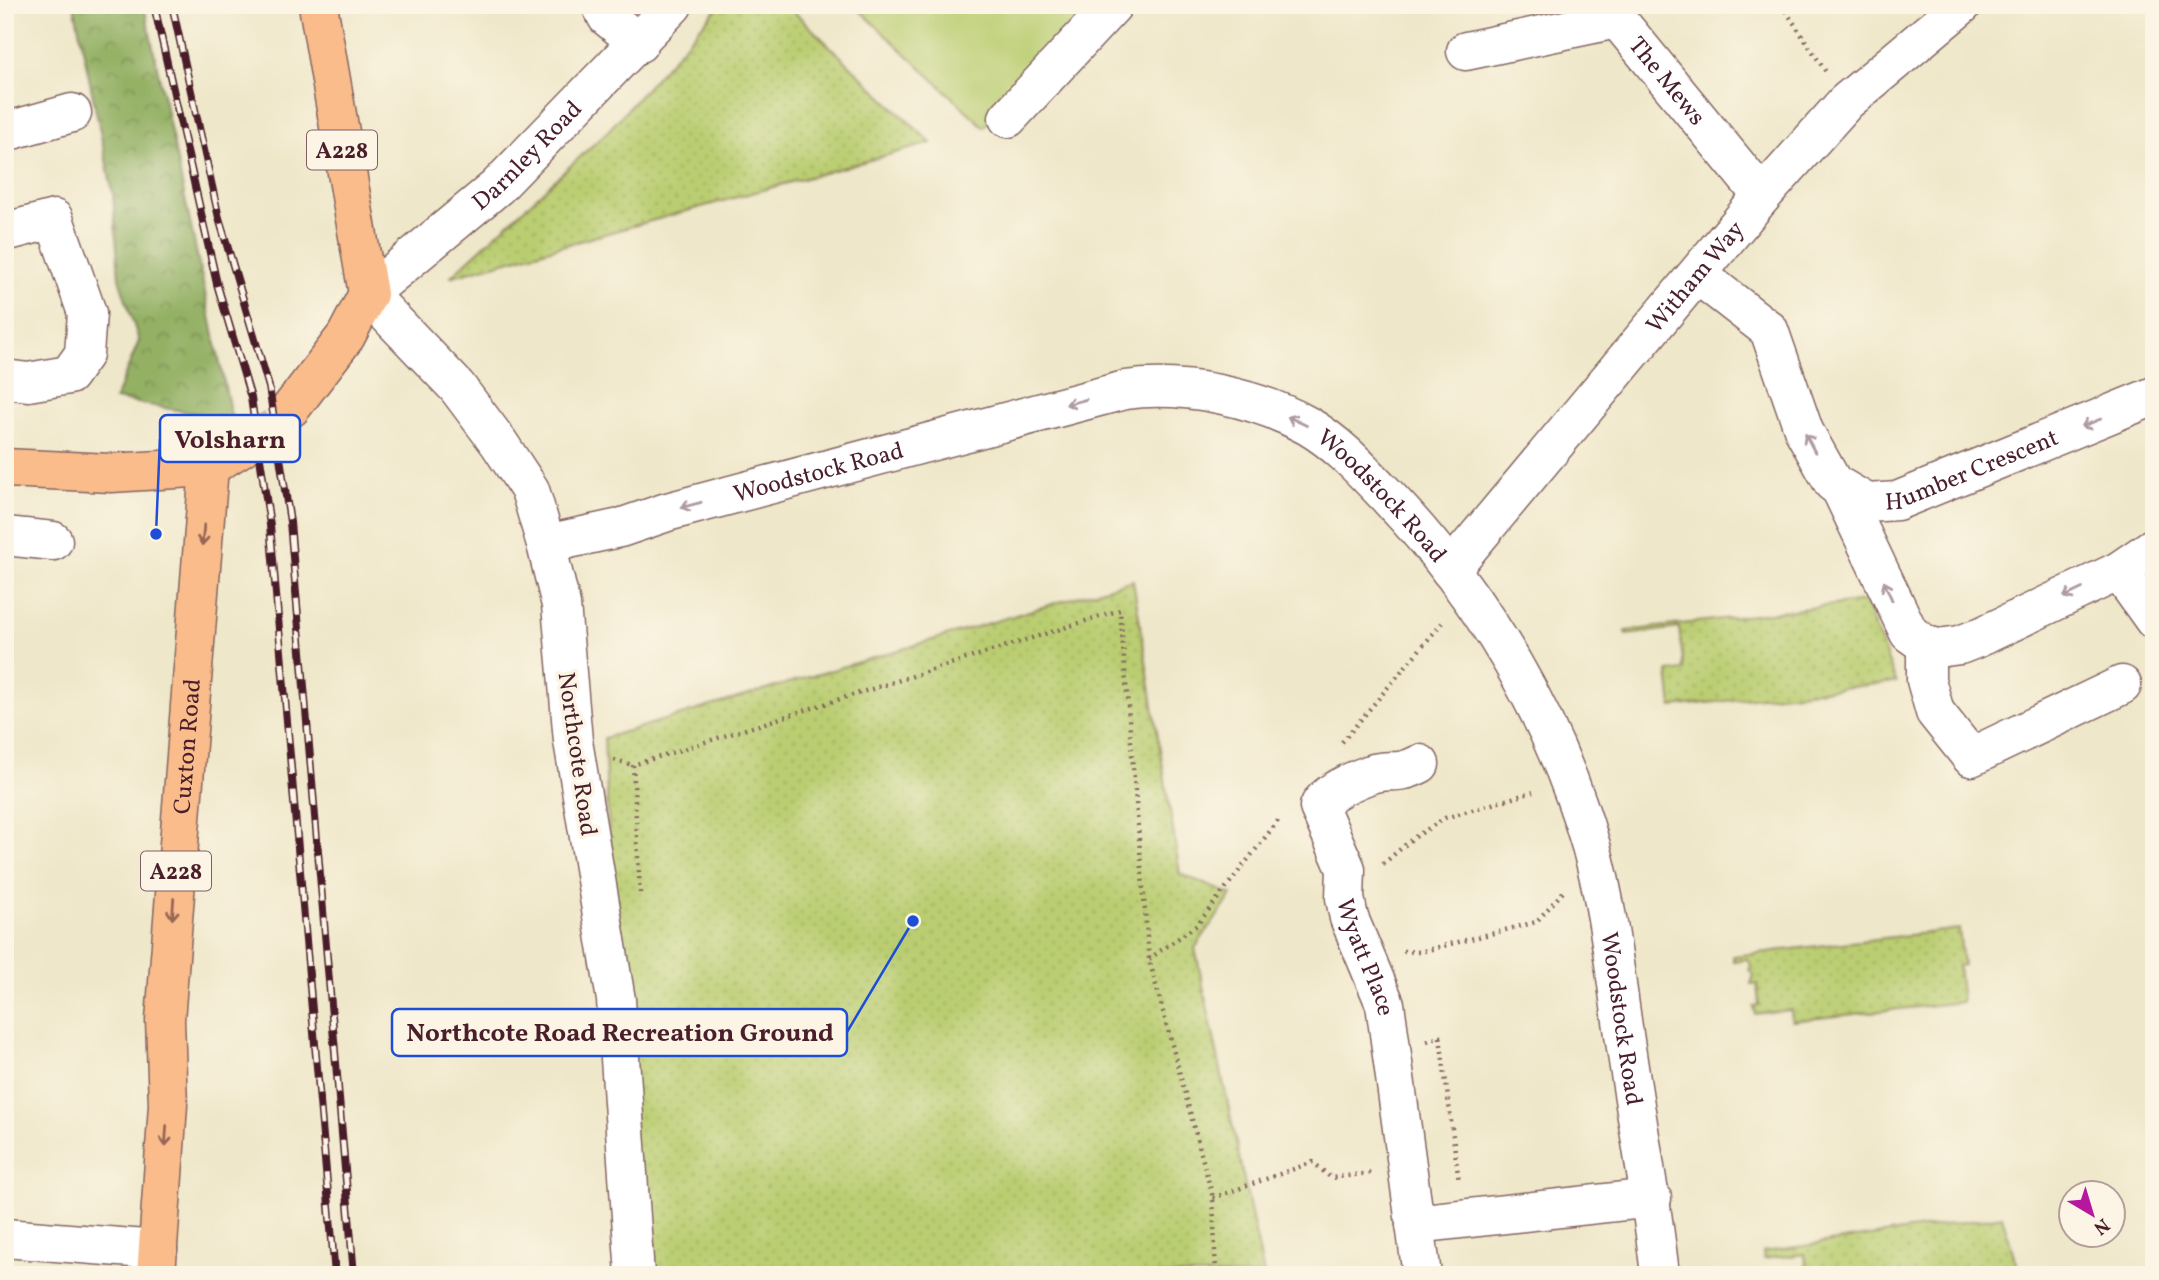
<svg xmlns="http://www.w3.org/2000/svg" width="2159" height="1280" viewBox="0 0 2159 1280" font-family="Vollkorn,serif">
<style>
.grass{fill:#bacd71;stroke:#82764e;stroke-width:2}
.forest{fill:url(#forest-crowns);stroke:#6e6847;stroke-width:2}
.park{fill:url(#park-dots);stroke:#82764e;stroke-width:2}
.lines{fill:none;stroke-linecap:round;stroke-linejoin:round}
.major-tunnel{stroke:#cebfa9;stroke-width:38;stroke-dasharray:38 19;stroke-linecap:butt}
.minor-casing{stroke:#846562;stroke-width:41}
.major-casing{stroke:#846562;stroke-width:41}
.path{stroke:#846562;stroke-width:4.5;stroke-dasharray:2 5;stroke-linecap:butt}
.minor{stroke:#fff;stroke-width:38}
.major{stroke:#f9bc8a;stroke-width:38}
.rail-casing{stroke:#4a1f2b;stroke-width:8}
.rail{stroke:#fcf5e5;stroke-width:5;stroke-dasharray:16;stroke-linecap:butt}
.oneway{stroke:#ae9aa0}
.oneway2{stroke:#996656}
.labels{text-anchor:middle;stroke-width:7;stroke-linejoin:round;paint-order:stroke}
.shield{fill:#fcf5e5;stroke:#7f5f63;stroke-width:2}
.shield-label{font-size:23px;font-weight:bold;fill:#4a1f2b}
.street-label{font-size:24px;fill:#4a1f2b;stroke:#fcf5e5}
.leader{fill:none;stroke:#1d4ed8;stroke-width:2.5}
.callout-dot{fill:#1d4ed8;stroke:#fcf5e5;stroke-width:2.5}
.callout{fill:#fcf5e5;stroke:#1d4ed8;stroke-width:2.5}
.callout-label{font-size:26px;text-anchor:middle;font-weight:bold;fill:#4a1f2b}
</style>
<defs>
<pattern id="forest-crowns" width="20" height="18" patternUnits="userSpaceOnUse" patternTransform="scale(1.75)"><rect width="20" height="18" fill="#93b063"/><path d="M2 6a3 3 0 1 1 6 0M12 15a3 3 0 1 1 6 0" fill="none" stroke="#7a8f52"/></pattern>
<pattern id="park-dots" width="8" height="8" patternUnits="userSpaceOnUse" patternTransform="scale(1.75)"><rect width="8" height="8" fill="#bacd71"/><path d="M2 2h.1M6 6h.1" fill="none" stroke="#a1b062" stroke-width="1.8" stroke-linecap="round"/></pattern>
</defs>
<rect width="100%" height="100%" fill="#fcf5e5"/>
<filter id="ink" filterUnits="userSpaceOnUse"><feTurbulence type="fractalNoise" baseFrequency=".0143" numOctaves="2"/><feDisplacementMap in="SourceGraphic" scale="14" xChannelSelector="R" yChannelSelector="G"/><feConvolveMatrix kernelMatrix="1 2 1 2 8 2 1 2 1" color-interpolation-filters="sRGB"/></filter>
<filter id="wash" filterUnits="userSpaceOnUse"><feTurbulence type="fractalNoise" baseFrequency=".00686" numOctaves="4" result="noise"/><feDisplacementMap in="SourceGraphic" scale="28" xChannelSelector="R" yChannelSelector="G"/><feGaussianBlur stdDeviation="1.57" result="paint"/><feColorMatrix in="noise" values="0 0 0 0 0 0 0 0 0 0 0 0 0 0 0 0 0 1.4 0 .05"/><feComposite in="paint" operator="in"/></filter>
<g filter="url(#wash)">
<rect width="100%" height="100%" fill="#efe7c9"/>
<path class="grass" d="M854,5H1097L984,127Z"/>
<path class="forest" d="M74,5H144L232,420L115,399L139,341L119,278L113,194Z"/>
<path class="park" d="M720,5H787L931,143L450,277L608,131Z
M1133,580L1180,874L1232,895L1195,948L1264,1275H631L604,738Z
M1865,601L1896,682L1672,707L1668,672L1684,670L1679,628L1627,635L1626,631Z
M1959,929L1963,965L1958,966L1962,1002L1792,1021L1791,1010L1755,1014L1754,1006L1759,1005L1757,984H1751L1754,975L1749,971L1751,965L1747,959L1734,961L1733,956Z
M2002,1216L2020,1275H1807L1805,1254L1764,1259L1763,1252Z"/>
</g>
<g filter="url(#ink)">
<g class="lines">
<path class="major-tunnel" d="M242,447L276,426L291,408"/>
<g class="minor-casing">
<g id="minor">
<path d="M601,5L607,17L639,43"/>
<path id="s1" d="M1466,51L1617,19L1762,196"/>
<path d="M1008,118L1113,5"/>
<path d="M5,132L72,113"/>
<path d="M5,232L54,219L87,313L84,354L69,375L28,382L5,379"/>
<path id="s2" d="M1698,275L1769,330L1804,431L1833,483L1867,503L1897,501L2154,396"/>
<path d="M1841,490L1909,633L1926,645L1938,648L1960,645L1978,638L2119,571L2154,547"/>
<path d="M5,536L53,541"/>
<path id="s3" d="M546,544L620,528L667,512L1125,390C1184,382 1256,397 1308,426C1339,444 1364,472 1389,498C1482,596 1553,715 1591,846C1610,913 1616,985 1627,1054C1638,1128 1652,1200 1660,1275"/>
<path id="s4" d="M1450,570L1762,196L1846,102L1962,5"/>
<path d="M2119,571L2154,620"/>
<path d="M1926,645V680L1935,712L1971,757L2122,685"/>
<path id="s5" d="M1420,764C1397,776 1390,768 1371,774C1357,779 1323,793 1319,807L1346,869L1345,898L1349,918L1385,1004L1422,1275"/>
<path d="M1415,1224L1652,1198"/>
<path d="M5,1238L158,1250"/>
<path id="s6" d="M635,1275L616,1000L573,741L561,605L546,544L530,490L499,443L457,387L368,294L497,187L673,5"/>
</g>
</g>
<g class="major-casing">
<g id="major">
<path d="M291,408L346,336L368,294L318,5"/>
<path d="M5,468L111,473L209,467L242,447"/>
<path id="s7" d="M156,1275L168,1105L165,1020L209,467"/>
</g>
</g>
<path class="path" d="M1782,5L1826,72
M1342,742L1442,623
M614,760L633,765
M1383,864L1412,839L1445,818L1533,792
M640,893L633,765L1120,610L1149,959L1213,1198L1216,1275
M1403,951L1420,952L1536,922L1563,892
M1149,959L1197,925L1281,817
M1440,1037L1459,1182
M1427,1041L1446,1035
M1213,1198L1313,1162L1331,1178L1371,1173"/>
<use href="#minor" class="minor"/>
<use href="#major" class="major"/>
<g class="rail-casing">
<path id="rail" d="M154,5L217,284L251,398L270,525L335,1275
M172,5L219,218L269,387L290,522L354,1275"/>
</g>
<use href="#rail" class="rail"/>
</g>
<defs><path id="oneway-shaft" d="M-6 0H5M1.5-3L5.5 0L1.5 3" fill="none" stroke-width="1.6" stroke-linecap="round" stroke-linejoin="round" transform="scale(1.75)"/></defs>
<g class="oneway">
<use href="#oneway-shaft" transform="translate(1076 402) rotate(165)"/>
<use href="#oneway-shaft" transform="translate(1297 421) rotate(-155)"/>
<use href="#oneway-shaft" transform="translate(2091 423) rotate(158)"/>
<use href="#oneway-shaft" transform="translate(1810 443) rotate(-118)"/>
<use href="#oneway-shaft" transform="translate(691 505) rotate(165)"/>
<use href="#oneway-shaft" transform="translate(1888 591) rotate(-114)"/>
<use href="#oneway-shaft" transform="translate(2073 593) rotate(154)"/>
</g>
<g class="oneway2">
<use href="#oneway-shaft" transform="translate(203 535) rotate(95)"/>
<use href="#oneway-shaft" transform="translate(173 909) rotate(94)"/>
<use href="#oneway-shaft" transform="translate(166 1136) rotate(94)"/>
</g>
</g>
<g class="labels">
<g class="shield">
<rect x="307" y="130.5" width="70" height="39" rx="5"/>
<rect x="141" y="851.5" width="70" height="39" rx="5"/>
</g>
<g class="shield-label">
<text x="342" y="158">A228</text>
<text x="176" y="879">A228</text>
</g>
<g class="street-label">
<text dy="8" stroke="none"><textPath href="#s1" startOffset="234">The Mews</textPath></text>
<text dy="8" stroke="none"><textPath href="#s6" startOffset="1260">Darnley Road</textPath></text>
<text dy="8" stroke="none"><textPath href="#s4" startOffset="382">Witham Way</textPath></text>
<text dy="8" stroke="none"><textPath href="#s2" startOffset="406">Humber Crescent</textPath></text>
<text dy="8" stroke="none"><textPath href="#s3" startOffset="282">Woodstock Road</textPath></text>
<text dy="8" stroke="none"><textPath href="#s3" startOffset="891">Woodstock Road</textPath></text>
<text dy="8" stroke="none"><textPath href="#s7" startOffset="530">Cuxton Road</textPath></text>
<text transform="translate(578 754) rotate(82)" y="8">Northcote Road</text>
<text dy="8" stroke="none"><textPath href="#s5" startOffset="273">Wyatt Place</textPath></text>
<text dy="8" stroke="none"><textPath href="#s3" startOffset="1479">Woodstock Road</textPath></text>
</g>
</g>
<path class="leader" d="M156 534L160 439M913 921L847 1032"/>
<g class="callout-dot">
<circle cx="156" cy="534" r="7"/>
<circle cx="913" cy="921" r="7"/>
</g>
<g class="callout">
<rect x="160" y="415" width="140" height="47" rx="7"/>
<rect x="392" y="1009" width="455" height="47" rx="7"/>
</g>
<g class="callout-label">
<text x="230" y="448">Volsharn</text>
<text x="620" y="1041">Northcote Road Recreation Ground</text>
</g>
<rect width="2159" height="1280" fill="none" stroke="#fcf5e5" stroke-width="28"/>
<g transform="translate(2092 1214) rotate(142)"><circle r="33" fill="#fcf5e5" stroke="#b59f9b" stroke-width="2"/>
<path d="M0-5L12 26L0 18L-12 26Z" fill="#b5179e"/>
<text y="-10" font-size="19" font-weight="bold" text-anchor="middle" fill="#4a1f2b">N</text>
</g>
</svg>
